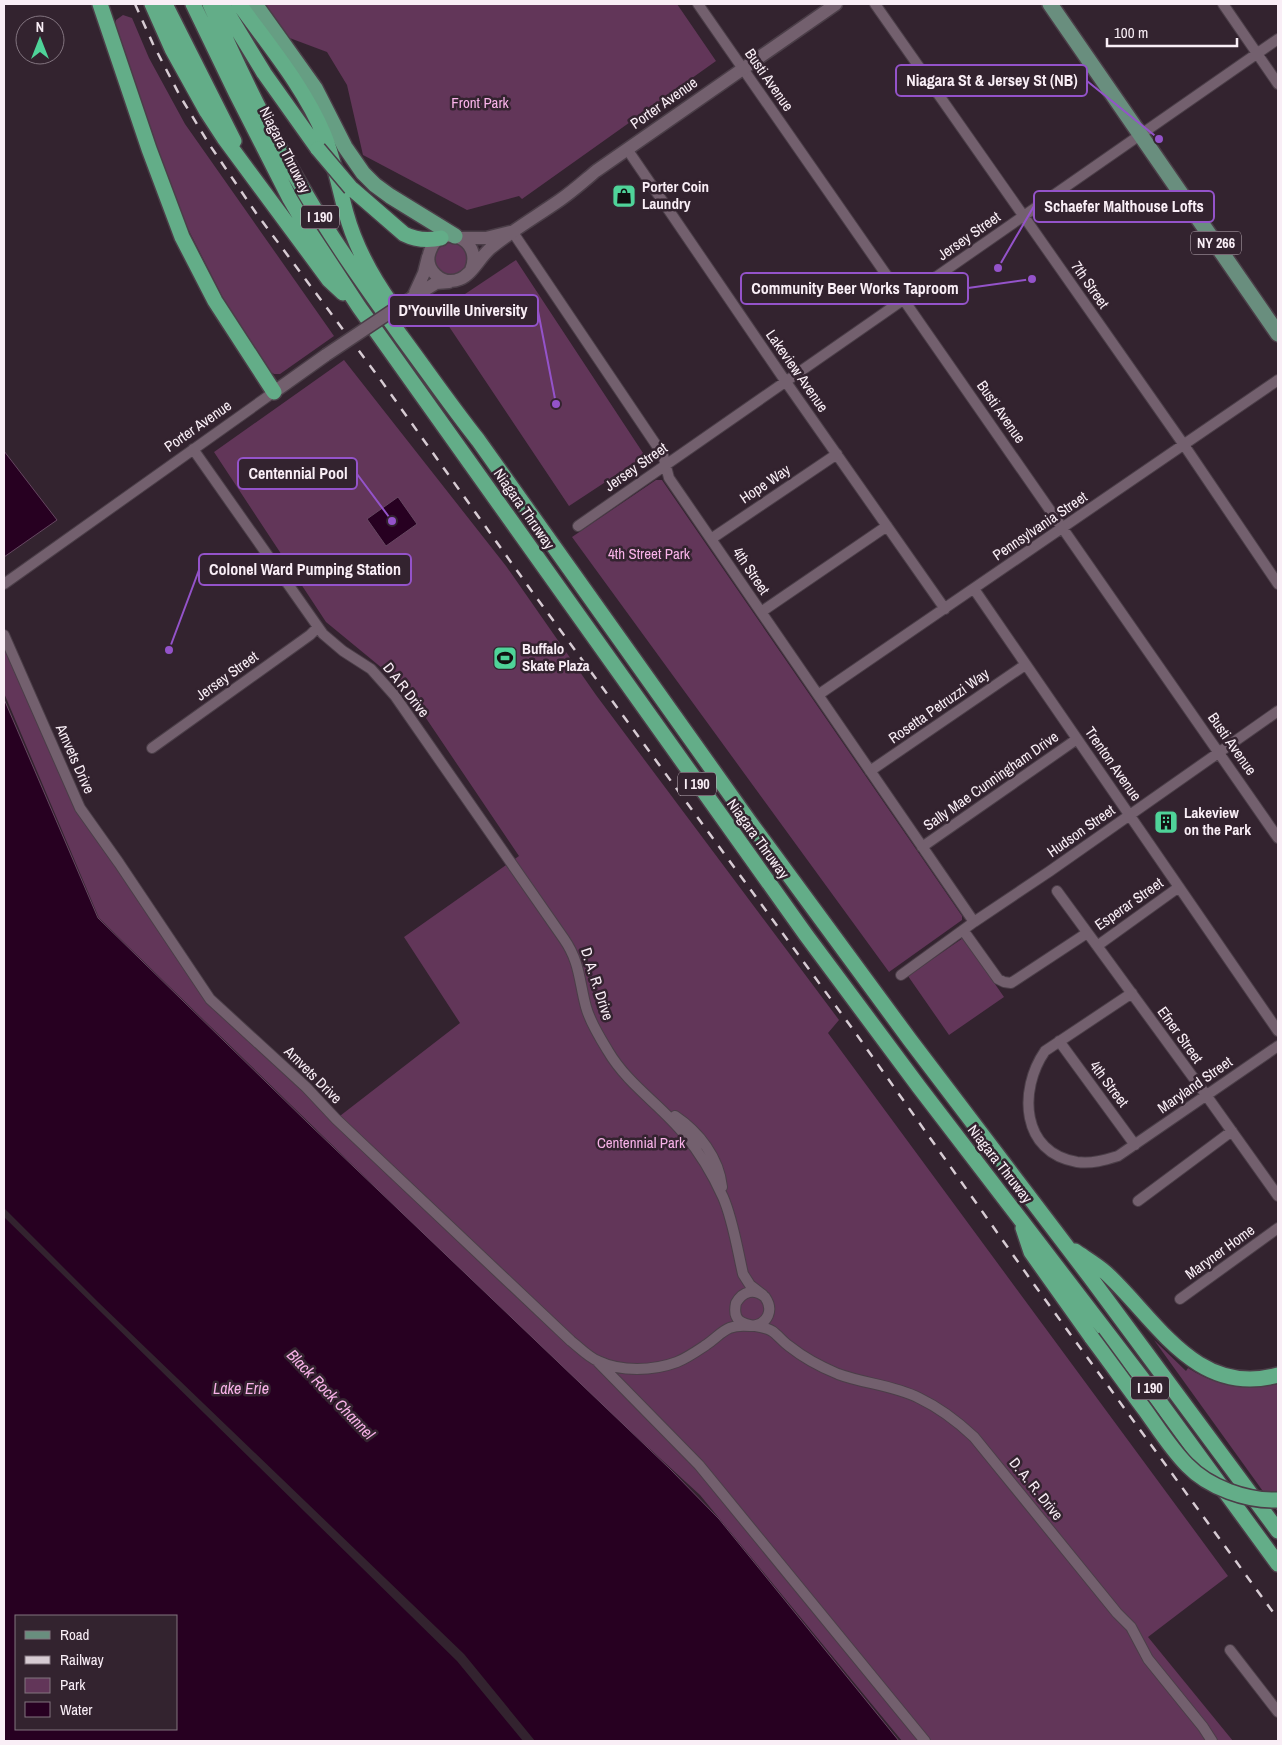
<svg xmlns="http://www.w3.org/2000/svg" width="1282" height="1745" viewBox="0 0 1282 1745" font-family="'Archivo Narrow',sans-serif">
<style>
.green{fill:#623659}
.water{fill:#270021;stroke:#664761;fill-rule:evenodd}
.pier{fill:#33232f}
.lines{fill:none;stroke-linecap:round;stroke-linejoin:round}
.minor-casing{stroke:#4b3e48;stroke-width:12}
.tertiary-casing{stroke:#4b3e48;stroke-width:15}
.primary-casing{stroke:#4b3e48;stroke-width:18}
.trunk-casing{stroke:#4b3e48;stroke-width:18}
.motorway-casing{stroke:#4b3e48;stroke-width:18}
.minor{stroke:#73606e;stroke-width:10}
.tertiary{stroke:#73606e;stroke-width:12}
.primary{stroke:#698e7e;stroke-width:15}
.trunk{stroke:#669e83;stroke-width:15}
.motorway{stroke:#63ad88;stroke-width:15}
.rail{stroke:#d7cbd3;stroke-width:2.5;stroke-dasharray:9 9;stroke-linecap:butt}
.tertiary-bridge-casing{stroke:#4b3e48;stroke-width:15;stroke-linecap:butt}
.motorway-bridge-casing{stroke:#4b3e48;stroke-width:18;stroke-linecap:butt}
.tertiary-bridge{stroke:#73606e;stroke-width:12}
.motorway-bridge{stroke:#63ad88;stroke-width:15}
.labels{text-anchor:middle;stroke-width:5;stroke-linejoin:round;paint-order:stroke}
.shield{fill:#33232f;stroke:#beb1ba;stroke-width:1}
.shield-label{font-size:14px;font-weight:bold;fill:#f9eef6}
.street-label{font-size:15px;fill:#f9eef6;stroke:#33232f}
.park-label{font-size:15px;fill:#f9b3e9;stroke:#33232f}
.poi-label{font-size:15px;font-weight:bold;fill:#f9eef6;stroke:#33232f;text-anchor:start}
.water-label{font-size:16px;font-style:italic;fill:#f7b1e7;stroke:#33232f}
.leader{fill:none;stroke:#9453ca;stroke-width:2}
.callout-dot{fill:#9453ca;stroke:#33232f;stroke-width:2}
.callout{fill:#33232f;stroke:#9453ca;stroke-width:2}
.callout-label{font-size:16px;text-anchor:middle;font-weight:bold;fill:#f9eef6}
</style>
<rect width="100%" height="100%" fill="#33232f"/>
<path class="green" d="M264,4H677L716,61L522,199L519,196L467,210L363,155L347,85L327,52L287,37Z
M123,15L132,18L149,58L185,124L334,336L280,374H274L271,372L225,302L185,223L162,162L115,24L116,20Z
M448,240L459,242L469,257C464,277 452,281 436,268L434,251Z
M516,260L645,456L569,506L440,313L461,299L462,296Z
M344,360L506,566L596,695L839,1020L828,1033L1228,1576L1148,1637L1233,1741H902L700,1495L552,1359L99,918L4,693V635L80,808L210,999L336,1119L460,1023L404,937L519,856L405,687L326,622L214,452Z
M656,480H662L664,483L962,916V920L889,972L572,537Z
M963,938L1004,997L949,1035L908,976Z
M1154,1340L1186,1371L1188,1368C1217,1387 1245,1389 1278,1383V1512Z"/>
<path class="water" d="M4,451L57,520L4,557Z
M398,497L417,524L386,546L367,519Z
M4,699L98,918L310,1125L670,1469L719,1519L899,1741H4ZM16,1616H176V1729H16Z"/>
<path class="pier" d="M4,1208L98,1302L464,1654L535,1741H523L457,1661L4,1217Z"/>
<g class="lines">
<g class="minor-casing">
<path id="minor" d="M698,4L1278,838
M875,4L1184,445L1278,584
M1223,4L1278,84
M627,149L786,382L945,609
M512,231L663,455L669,478L974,922
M193,449L323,634L343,651L371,669L395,696L564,939C580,962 579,981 586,1007C590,1022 600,1038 608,1051C628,1085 661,1105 685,1135C700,1153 713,1175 723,1197C733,1220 737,1248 743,1274L750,1285L763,1295
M578,526L1278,39
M711,539L837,454
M4,584L274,392
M974,589L1278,1031
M761,612L887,526
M4,635L80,808L119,863L210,999L306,1087L336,1119L571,1341C579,1347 588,1357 598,1361C621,1372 653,1371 677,1362C687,1358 697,1351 706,1345C724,1332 726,1324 750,1326
M818,695L1278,380
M152,748L310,635L318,627
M870,771L1025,665
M922,847L1077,739
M1057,891L1206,1095L1278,1196
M963,930L998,979L1004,982L1011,983L1087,933
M1097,946L1179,887
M901,975L974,922L1050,871L1278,711
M1132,993L1045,1051C1018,1090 1021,1153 1077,1162C1092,1164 1105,1160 1118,1156L1278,1046
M1059,1041L1135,1145
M675,1116C699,1132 719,1158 722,1187
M1138,1201L1232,1131
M1180,1299L1278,1228
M752,1326C768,1324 774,1310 765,1297C754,1288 743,1291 736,1303C730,1331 757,1322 772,1331C778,1335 783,1342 789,1346C804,1358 821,1367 838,1374C865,1384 893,1385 919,1398C940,1408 957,1421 974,1437L1117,1613L1131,1627L1148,1659L1203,1727L1212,1741
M598,1362L699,1465L925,1741
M1230,1650L1278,1712"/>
</g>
<g class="tertiary-casing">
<path id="tertiary" d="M462,238H486L510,232
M471,270C484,238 440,222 430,251C423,269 442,287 460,279C473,274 480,256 492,247C513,230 537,216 560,200C573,191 584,181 596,171L836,4
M413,297L424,273L428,257
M413,297L436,283L449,282
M274,392L326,355"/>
</g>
<g class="primary-casing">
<path id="primary" d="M1050,4L1278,334"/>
</g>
<g class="trunk-casing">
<path id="trunk" d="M255,4L315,88L345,147L363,173L375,185L390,196L455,236"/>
</g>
<g class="motorway-casing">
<path id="motorway" d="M100,4L149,149L182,237L215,301L274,392
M152,4L172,49L207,112L224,138L329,280L343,293
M165,4L234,141
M193,4L236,93L290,199L307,228L359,307L806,935L919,1087L1148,1386L1278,1564
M210,4C238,67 268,131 304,191C333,241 367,288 401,336C427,371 451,406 478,440L749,821L910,1040L1090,1277L1278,1531
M222,4L264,73L318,149
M239,4C269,46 304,87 324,135C334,160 339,187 346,213C355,246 372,277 392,305
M351,188L404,234C416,240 427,241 441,238
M1023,1228L1031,1252L1092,1338
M1075,1251C1085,1258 1097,1265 1106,1273C1156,1319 1196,1398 1278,1375"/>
</g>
<use href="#minor" class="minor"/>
<use href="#tertiary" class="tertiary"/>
<use href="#primary" class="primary"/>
<use href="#trunk" class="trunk"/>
<use href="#motorway" class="motorway"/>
<path class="rail" d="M135,4L153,44L180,96L209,144L256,213L380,379L528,586L852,1028L1033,1283L1278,1619"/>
<g class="tertiary-bridge-casing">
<path id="tertiary-bridge" d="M326,355L413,297"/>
</g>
<g class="motorway-bridge-casing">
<path id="motorway-bridge" d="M318,149L351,188
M1092,1338C1110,1362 1127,1386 1145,1410C1158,1428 1171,1449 1187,1465C1209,1488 1247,1501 1278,1500"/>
</g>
<use href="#tertiary-bridge" class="tertiary-bridge"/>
<use href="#motorway-bridge" class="motorway-bridge"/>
</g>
<defs>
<g id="shop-square" transform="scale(1.25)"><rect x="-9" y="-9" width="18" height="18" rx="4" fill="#4fd399" stroke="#33232f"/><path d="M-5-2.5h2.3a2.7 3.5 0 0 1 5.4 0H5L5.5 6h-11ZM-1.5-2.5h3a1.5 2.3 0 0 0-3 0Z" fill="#111"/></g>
<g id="stadium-square" transform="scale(1.25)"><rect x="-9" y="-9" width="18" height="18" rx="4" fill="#4fd399" stroke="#33232f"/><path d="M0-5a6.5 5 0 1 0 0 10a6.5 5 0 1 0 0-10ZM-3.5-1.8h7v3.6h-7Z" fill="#111"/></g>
<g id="building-square" transform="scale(1.25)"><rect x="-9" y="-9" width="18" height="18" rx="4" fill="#4fd399" stroke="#33232f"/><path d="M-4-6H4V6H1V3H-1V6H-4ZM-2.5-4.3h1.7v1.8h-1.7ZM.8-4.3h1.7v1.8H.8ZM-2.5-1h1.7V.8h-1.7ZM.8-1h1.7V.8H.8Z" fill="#111"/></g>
</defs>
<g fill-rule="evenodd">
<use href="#shop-square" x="624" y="196"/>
<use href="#stadium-square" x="505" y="658"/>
<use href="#building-square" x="1166" y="822"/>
</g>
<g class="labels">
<g class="shield">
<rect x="301" y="205.5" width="38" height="23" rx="4"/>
<rect x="1191" y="231.5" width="50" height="23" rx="4"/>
<rect x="678" y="772.5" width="38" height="23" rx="4"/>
<rect x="1131" y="1376.5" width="38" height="23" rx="4"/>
</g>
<g class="shield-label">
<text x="320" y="222">I 190</text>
<text x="1216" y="248">NY 266</text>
<text x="697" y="789">I 190</text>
<text x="1150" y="1393">I 190</text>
</g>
<g class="street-label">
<text transform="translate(769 80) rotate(55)" y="5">Busti Avenue</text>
<text transform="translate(664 103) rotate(-35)" y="5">Porter Avenue</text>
<text transform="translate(285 150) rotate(63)" y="5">Niagara Thruway</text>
<text transform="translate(969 236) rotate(-35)" y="5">Jersey Street</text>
<text transform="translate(1090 285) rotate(55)" y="5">7th Street</text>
<text transform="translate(797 371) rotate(55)" y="5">Lakeview Avenue</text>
<text transform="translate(1001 412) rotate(55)" y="5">Busti Avenue</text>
<text transform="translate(198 426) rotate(-35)" y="5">Porter Avenue</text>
<text transform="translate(636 467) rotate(-35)" y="5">Jersey Street</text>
<text transform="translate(765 484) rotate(-34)" y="5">Hope Way</text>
<text transform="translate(524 509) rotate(55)" y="5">Niagara Thruway</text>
<text transform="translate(1040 526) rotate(-34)" y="5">Pennsylvania Street</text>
<text transform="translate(751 571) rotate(56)" y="5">4th Street</text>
<text transform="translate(227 676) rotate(-36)" y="5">Jersey Street</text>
<text transform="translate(406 690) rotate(52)" y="5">D A R Drive</text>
<text transform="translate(939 706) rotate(-35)" y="5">Rosetta Petruzzi Way</text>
<text transform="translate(1232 744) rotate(55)" y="5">Busti Avenue</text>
<text transform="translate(75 759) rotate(66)" y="5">Amvets Drive</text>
<text transform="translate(1113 764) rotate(55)" y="5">Trenton Avenue</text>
<text transform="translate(991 781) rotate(-35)" y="5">Sally Mae Cunningham Drive</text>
<text transform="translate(1081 831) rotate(-35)" y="5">Hudson Street</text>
<text transform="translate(758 839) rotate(54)" y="5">Niagara Thruway</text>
<text transform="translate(1129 904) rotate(-35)" y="5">Esperar Street</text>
<text transform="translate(597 984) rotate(72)" y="5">D. A. R. Drive</text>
<text transform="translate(1180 1035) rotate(54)" y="5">Efner Street</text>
<text transform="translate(313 1075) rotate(45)" y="5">Amvets Drive</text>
<text transform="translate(1109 1084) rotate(53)" y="5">4th Street</text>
<text transform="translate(1195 1085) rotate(-35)" y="5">Maryland Street</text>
<text transform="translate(1000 1164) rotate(52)" y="5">Niagara Thruway</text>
<text transform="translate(1220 1252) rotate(-36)" y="5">Maryner Home</text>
<text transform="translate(1036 1489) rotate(51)" y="5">D. A. R. Drive</text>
</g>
<g class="park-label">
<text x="480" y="108">Front Park</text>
<text x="649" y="559">4th Street Park</text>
<text x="641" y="1148">Centennial Park</text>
</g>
<g class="poi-label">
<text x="642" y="192">Porter Coin<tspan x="642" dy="17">Laundry</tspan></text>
<text x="522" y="654">Buffalo<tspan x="522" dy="17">Skate Plaza</tspan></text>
<text x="1184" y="818">Lakeview<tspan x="1184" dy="17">on the Park</tspan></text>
</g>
<g class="water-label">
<text x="241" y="1394">Lake Erie</text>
<text transform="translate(331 1394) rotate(46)" y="6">Black Rock Channel</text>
</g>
</g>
<path class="leader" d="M1159 139L1087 81M998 268L1034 206M1032 279L968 288M556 404L538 311M392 521L357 474M169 650L199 570"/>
<g class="callout-dot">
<circle cx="1159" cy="139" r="5"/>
<circle cx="998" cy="268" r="5"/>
<circle cx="1032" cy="279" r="5"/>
<circle cx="556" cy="404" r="5"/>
<circle cx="392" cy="521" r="5"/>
<circle cx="169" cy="650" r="5"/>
</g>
<g class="callout">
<rect x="896" y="65" width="191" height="31" rx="5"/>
<rect x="1034" y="191" width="180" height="31" rx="5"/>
<rect x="741" y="273" width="227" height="31" rx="5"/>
<rect x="389" y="295" width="149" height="31" rx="5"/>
<rect x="238" y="458" width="119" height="31" rx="5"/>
<rect x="199" y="554" width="212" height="31" rx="5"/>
</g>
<g class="callout-label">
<text x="992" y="86">Niagara St &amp; Jersey St (NB)</text>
<text x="1124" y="212">Schaefer Malthouse Lofts</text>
<text x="855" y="294">Community Beer Works Taproom</text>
<text x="463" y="316">D'Youville University</text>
<text x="298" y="479">Centennial Pool</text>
<text x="305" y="575">Colonel Ward Pumping Station</text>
</g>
<rect width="1282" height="1745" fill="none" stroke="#f9eef6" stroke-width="10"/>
<rect x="15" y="1615" width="162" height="115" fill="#33232f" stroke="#82747f"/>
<rect x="25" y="1631" width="25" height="8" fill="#698e7e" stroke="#82747f"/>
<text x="60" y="1640" font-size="15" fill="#f9eef6">Road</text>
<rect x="25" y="1656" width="25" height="8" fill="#d7cbd3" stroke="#82747f"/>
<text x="60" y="1665" font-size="15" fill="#f9eef6">Railway</text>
<rect x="25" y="1678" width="25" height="15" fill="#623659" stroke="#82747f"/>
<text x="60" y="1690" font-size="15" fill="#f9eef6">Park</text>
<rect x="25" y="1702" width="25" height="15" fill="#270021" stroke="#82747f"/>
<text x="60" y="1715" font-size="15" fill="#f9eef6">Water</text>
<g transform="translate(40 40)"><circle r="24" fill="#33232f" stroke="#82747f"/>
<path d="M0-4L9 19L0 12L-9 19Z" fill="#4fd399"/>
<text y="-8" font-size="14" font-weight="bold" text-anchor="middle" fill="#f9eef6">N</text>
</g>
<path d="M1107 38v8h130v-8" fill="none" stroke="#f9eef6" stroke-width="2.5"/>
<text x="1114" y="38" font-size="15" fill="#f9eef6" stroke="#33232f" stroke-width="4" paint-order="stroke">100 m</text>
</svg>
